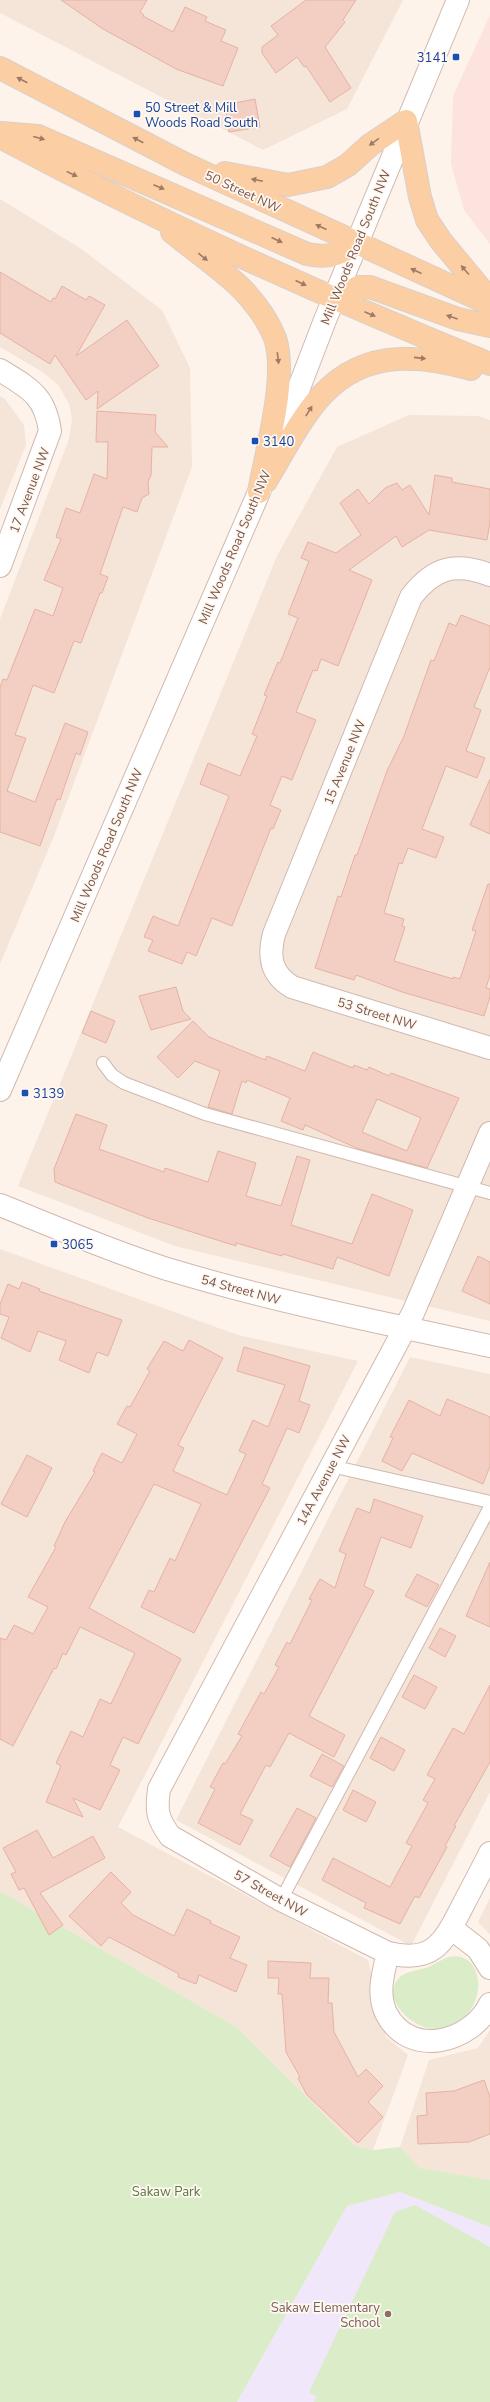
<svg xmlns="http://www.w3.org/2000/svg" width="490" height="2402" viewBox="0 0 490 2402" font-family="'Nunito Sans',sans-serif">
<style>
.residential{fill:#f5e4d8}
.commercial{fill:#fde3de}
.education{fill:#f0e7fa}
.green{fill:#dbecc8}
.building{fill:#f3cec2;stroke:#e6b2a2;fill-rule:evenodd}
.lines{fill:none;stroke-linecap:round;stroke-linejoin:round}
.service-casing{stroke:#d0b9af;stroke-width:14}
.minor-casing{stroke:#d0b9af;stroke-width:24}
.tertiary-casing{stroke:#d0b9af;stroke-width:24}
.primary-casing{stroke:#d9d0cd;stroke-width:24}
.service{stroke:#fff;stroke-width:12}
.minor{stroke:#fff;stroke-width:22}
.tertiary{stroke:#fff;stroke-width:22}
.primary{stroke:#fbcea3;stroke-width:22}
.oneway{fill:#a07a66}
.transit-dot{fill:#1a4fb4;stroke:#fff8f1;stroke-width:1.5}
.education-dot{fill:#8d6e63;stroke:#fff8f1;stroke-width:1.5}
.labels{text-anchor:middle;stroke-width:3.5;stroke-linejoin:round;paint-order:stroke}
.transit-label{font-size:13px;fill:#164399;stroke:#fff8f1;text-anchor:start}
.street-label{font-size:13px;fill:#79564c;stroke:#fff8f1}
.park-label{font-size:13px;fill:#597941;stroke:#fff8f1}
.education-label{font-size:13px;fill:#785e54;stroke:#fff8f1;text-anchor:end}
</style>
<rect width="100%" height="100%" fill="#fdf3ea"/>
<path class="residential" d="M0,0H403L347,109L263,150L0,13Z
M0,199L80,248L162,310L190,368L192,467L54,836L0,964V619L69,439L72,419L69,404L59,386L44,373L0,347Z
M0,396L5,399L24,425L26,445L0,509Z
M409,415L479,416L490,420V1321L175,1246L18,1186L277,556L337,447Z
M0,1249L238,1335L358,1361L118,1827L368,1960L386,2037L408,2055L373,2150L355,2146L238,2028L0,1891Z
M410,1357L490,1374V1792L411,1946L176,1820Z
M490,1898V1934L478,1922Z
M490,2030V2180L418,2168L400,2147L429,2060L478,2048Z"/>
<path class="commercial" d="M490,15V244L464,210L451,164L453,96Z"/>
<path class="education" d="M400,2192L490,2227V2402H237L347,2206Z"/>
<path class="green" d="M0,1891L238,2028L355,2146L373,2150L400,2147L419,2168L490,2180V2227L400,2192L347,2206L237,2402H0Z
M448,1957C490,1948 490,2024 437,2029C416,2031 380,2001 398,1979C406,1970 418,1971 429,1967C435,1964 441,1960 448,1957Z
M415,2205L490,2247V2402H314L317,2397L309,2392L395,2212Z"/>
<path class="building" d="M61,0H147L140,12L144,15L143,16L173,32L185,7L207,17L205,21L226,30L221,41L238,48L223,86L176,69L149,54L103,29Z
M306,0H356L343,20L345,22L325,47L351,88L330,102L306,66L304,67L297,57L276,73L262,53V47L278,35L271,26Z
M255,99L260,127L229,132L225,105Z
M0,272L51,302L53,298L55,299L62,286L86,300L89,296L105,305L76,356L127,320L159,366L97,409L98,391L86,400L55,355L50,364L0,333Z
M97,411L156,415L155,432L168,447H152L151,475L148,482L149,494L142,498L137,512L123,507L100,574L108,577L102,593H100L81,643L74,641L54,693L33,685L15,735L26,738L7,791L35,802L65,723L88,732L80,755L76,753L60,800L57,799L40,846L0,832V687L3,679L7,680L35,609L53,616L63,588L44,580L61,539L56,537L66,508L80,513L94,474L107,479L108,442H96Z
M435,475L452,478V482L490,489V522L487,540L429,530L402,547L396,536L349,570L372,580L338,666L321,659L317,671L313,670L296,712L316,720L292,780L282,776L270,805L281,810L273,829L271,828L232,926L212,918L196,956L187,952L182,964L148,951L153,940L144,937L153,916L178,926L229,796L200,784L208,763L240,776L257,736L252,734L267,696L264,695L278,662L280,663L298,618L288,614L309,561L301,558L308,542L336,553L361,535L340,503L358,489L369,504L385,488L397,483L402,490L410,485L429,515Z
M461,615L490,626V667L474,707L481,710L466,751L485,758L477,778L446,766L422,829L444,837L436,858L408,848L402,864L399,863L384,913L404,919L402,926L405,927L394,961L453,979V977L460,979L476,931L472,930L488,884H490V975L486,988L490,989V997L484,1016L402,992L356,975L354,980L315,968L338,896L341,897L355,855H357L387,771L404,736L431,660L434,661L449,623L456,626Z
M490,779V834L470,825Z
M176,987L183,1011L191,1019L151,1030L139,996Z
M91,1011L115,1021L106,1043L82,1033Z
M193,1021L209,1037L265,1060L267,1056L305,1071L313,1052L353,1068L354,1065L367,1070L369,1067L389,1076L391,1073L459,1098L427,1168L359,1149L305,1125L303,1130L281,1121L290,1098L247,1080L246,1083L242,1081L232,1114L208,1107L220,1071L195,1061L178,1078L157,1057ZM377,1099L421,1118L407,1151L362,1132Z
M76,1114L107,1125L99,1149L164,1172L165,1168L208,1182L218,1151L256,1163L246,1196L281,1206L297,1156L310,1160L291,1225L352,1244L372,1194L413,1210L389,1276L337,1257L333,1269L283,1254L282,1256L236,1243V1246L148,1218L55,1182L54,1169Z
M478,1256L490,1262V1304L462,1291Z
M22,1282L40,1289L39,1291L122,1320L108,1356L97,1352L89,1373L59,1360L66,1341L38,1331L30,1352L1,1338L9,1317L0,1314V1304L8,1284L19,1289Z
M189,1340L223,1358L178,1445L184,1448L173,1471L227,1495L246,1454L239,1451L253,1420L268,1427L285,1385L237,1371L244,1347L310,1366L299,1401L310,1405L299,1433L287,1428L262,1484L270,1488L194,1633L141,1607L149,1590L154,1592L170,1558L175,1561L201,1504L154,1484L89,1608L181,1659L138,1744L123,1737L110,1765L120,1770L100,1810L73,1798L83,1817L46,1802L61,1766L56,1763L71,1731L83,1737L100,1699L111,1704L135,1653L80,1627L66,1655L63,1653L56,1669L54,1668L13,1746L0,1739V1638L6,1640L14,1625L33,1634L48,1607L28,1597L56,1547L54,1546L65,1522L95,1472L93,1471L102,1453L122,1463L137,1434L117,1424L127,1406L130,1407L150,1371L147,1369L164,1341L183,1351Z
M447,1399L490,1417V1466L483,1484L412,1453L402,1471L382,1461L393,1438L390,1437L409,1400L440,1416Z
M27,1455L52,1468L27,1517L1,1504Z
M374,1499L423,1516L411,1548L381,1537L364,1586L374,1591L309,1716L345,1735L334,1757L289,1733L270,1767L266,1765L240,1814L253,1820L240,1845L198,1823L215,1789L210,1787L223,1763L225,1764L242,1736L238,1734L261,1692L264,1694L279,1667L275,1665L287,1642L290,1644L312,1600L309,1599L320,1579L335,1588L346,1554L339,1551L357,1508L370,1513Z
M490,1562V1627L466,1616Z
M417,1574L439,1585L427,1607L405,1596Z
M440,1628L456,1636L445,1657L429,1648Z
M414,1675L437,1687L425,1709L402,1697Z
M490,1685V1762L454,1826H456L445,1846L447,1847L419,1898L415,1896L400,1924L364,1908L366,1903L322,1880L333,1858L390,1887L412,1846L406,1843L428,1803L423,1800L435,1779L427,1775L453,1728L464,1734Z
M381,1737L405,1750L394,1771L370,1758Z
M322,1754L344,1766L332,1787L310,1776Z
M353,1790L376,1802L366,1822L343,1810Z
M297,1808L316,1818L290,1867L270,1856Z
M37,1830L53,1858L93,1836L105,1858L40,1893L63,1925L49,1935L24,1888L19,1890L11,1874L16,1872L3,1848Z
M111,1872L131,1892L121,1903L133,1915L174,1936L187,1909L211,1921L210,1923L240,1937L230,1958L247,1965L236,1992L199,1975L196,1984L178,1977L179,1974L109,1937L101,1946L69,1916Z
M268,1961L311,1963L310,1978H329L328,2003H332L334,2032L358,2077L366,2069L383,2086L368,2102L383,2117L358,2143L307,2095L298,2078L300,2077L286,2052L282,1994H278L279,1978H268Z
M484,2080L490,2097V2134L469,2142L418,2144L417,2116L427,2115L426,2093L454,2091Z"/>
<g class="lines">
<g class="service-casing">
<path id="service" d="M103,1063L112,1075L124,1083L205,1114L490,1193
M331,1466L490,1502
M281,1900L490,1507"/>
</g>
<g class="minor-casing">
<path id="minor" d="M0,370C29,388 45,395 50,431L0,566
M490,575C455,562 434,567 411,597L274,934C268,957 271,974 292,987L490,1048
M490,1133L413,1313L159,1789C156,1811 157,1818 170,1836L281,1900L388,1953C434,1964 444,1942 463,1905C472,1888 481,1871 490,1853
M451,1928L478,1949L490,1968
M388,1953C383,1973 377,1994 386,2013C409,2059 471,2043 490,2004"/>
</g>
<g class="tertiary-casing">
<path id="tertiary" d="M0,1090L259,492L325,320L458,0
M0,1205C55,1227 110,1251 167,1269C273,1301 382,1323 490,1346"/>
</g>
<g class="primary-casing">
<path id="primary" d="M0,68L185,164L490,304
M1,133L38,136L307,254C327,258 340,255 356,244
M0,137C158,222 323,296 490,364
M225,173L288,185L327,177L348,165L370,145L406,121L420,197L427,220L441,241L490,300
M172,232C195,251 222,269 243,290C256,304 268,320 275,338C288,376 266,452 259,492
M334,299L358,287H370L458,319L490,326
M266,481C282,455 296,426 315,403C357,351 412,352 471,369"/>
</g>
<use href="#service" class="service"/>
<use href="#minor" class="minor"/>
<use href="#tertiary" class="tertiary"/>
<use href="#primary" class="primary"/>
</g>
<defs><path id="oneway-solid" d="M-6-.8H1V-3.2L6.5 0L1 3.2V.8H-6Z"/></defs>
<g class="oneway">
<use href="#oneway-solid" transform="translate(22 80) rotate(-153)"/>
<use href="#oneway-solid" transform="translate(39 138) rotate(15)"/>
<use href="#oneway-solid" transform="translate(138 140) rotate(-152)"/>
<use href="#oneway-solid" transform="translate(374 142) rotate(144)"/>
<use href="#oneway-solid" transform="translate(72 174) rotate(26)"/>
<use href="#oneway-solid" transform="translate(257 180) rotate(-168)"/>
<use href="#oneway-solid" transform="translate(159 187) rotate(23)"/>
<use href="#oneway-solid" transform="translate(321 227) rotate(-155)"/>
<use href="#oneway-solid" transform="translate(277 240) rotate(24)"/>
<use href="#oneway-solid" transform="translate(203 257) rotate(39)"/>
<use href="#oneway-solid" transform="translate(465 270) rotate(-131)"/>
<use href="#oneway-solid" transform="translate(416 271) rotate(-156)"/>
<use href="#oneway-solid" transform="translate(301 283) rotate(25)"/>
<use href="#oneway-solid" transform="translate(370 314) rotate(23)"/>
<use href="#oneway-solid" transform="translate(452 317) rotate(-161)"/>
<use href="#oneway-solid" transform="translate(278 358) rotate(83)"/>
<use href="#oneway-solid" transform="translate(420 358) rotate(6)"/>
<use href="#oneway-solid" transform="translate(309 411) rotate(-58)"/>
</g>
<g class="transit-dot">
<rect x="452" y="53" width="8" height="8" rx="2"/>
<rect x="133" y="110" width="8" height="8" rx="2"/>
<rect x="251" y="437" width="8" height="8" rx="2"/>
<rect x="21" y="1089" width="8" height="8" rx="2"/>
<rect x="50" y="1240" width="8" height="8" rx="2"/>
</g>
<circle class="education-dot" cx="388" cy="2314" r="4"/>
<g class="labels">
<g class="transit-label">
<text x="448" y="62" text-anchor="end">3141</text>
<text x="145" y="112">50 Street &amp; Mill<tspan x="145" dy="15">Woods Road South</tspan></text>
<text x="263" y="446">3140</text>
<text x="33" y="1098">3139</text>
<text x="62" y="1249">3065</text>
</g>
<g class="street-label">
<text transform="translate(243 191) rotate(25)" y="5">50 Street NW</text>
<text transform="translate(355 247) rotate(-68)" y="5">Mill Woods Road South NW</text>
<text transform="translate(29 490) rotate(-69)" y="5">17 Avenue NW</text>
<text transform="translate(234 547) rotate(-67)" y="5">Mill Woods Road South NW</text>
<text transform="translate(344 762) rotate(-68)" y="5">15 Avenue NW</text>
<text transform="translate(106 845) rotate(-67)" y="5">Mill Woods Road South NW</text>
<text transform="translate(377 1013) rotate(17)" y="5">53 Street NW</text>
<text transform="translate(241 1289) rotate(15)" y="5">54 Street NW</text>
<text transform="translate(323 1480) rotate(-62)" y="5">14A Avenue NW</text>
<text transform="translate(271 1893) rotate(29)" y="5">57 Street NW</text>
</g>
<g class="park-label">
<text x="166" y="2196">Sakaw Park</text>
</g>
<g class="education-label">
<text x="380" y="2312">Sakaw Elementary<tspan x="380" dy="15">School</tspan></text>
</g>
</g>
</svg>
